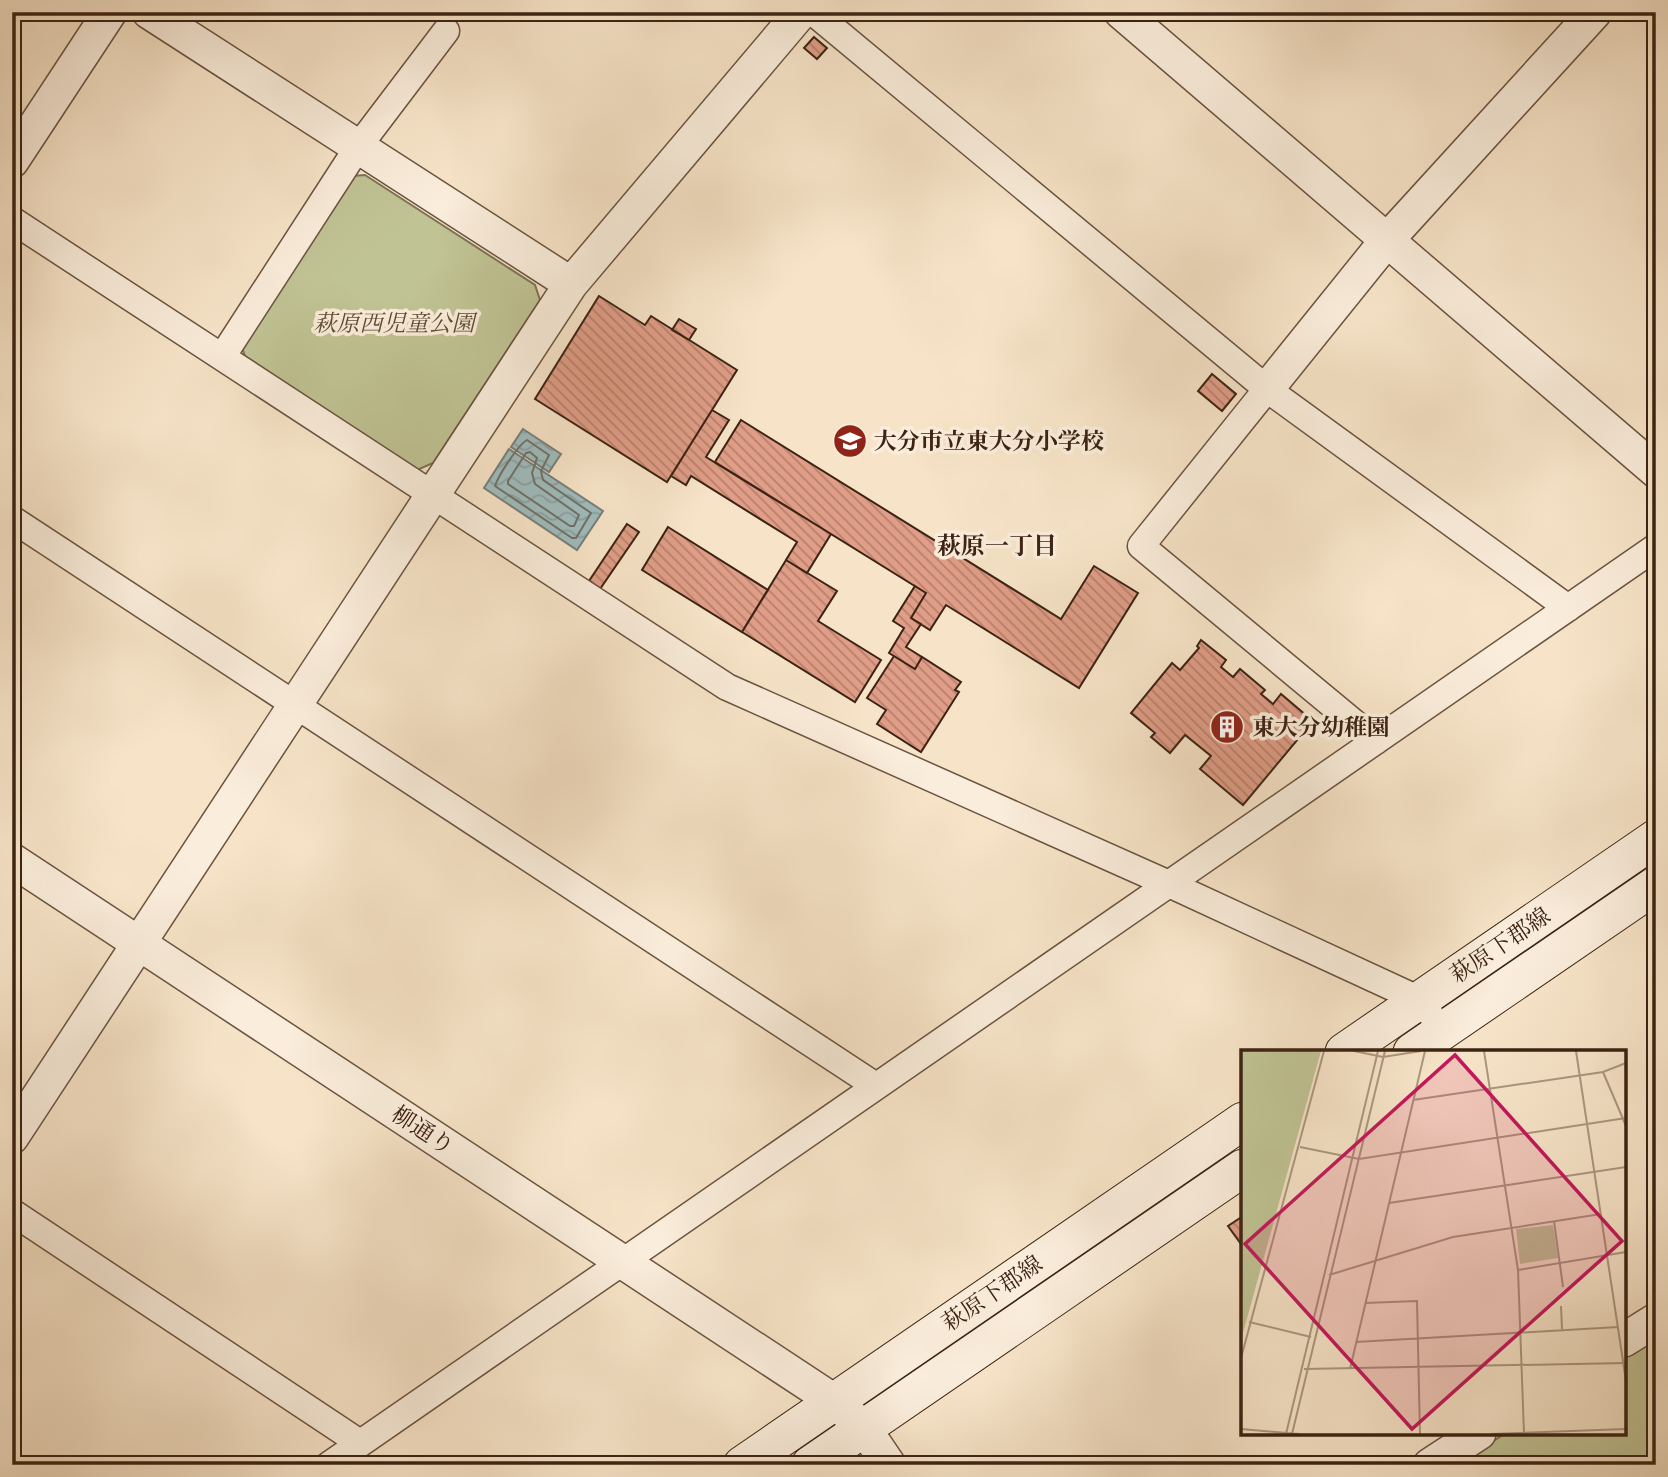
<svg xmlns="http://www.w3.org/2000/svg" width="1668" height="1477" viewBox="0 0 1668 1477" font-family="'Libre Bodoni','Noto Serif JP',serif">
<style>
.park{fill:#c0c394;stroke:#7e7354;stroke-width:2}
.water{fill:url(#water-waves);stroke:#777f7a;stroke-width:2}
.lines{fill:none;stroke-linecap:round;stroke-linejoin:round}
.shore{stroke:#6e7068;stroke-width:2}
.building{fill:url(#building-back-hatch);stroke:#3c2313;stroke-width:2}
.minor-casing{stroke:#6b5340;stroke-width:29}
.tertiary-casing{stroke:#6b5340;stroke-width:36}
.secondary-casing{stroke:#3c2313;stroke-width:39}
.minor{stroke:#faeddb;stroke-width:26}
.tertiary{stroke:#faeddb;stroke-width:33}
.secondary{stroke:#faeddb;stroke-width:37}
.labels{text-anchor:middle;stroke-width:7;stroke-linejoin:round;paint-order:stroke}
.park-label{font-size:23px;font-style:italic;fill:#5d4b33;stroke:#faeddb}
.poi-label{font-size:23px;font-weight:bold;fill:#3c2313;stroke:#faeddb;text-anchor:start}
.street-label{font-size:23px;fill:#3c2313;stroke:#faeddb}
.neighbourhood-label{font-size:24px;font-weight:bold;fill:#3c2313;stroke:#faeddb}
.inset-road{fill:none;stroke:#ac9780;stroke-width:2}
.view{fill:#c2185b;fill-opacity:0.15;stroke:#c2185b;stroke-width:3.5}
.inset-edge{fill:none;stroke:#3c2313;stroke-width:3.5}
</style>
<defs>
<pattern id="water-waves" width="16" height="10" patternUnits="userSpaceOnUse" patternTransform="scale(1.75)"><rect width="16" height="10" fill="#9fbcbe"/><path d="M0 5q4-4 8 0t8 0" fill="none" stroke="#8aa1a2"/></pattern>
<pattern id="building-back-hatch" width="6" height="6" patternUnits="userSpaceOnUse" patternTransform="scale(1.75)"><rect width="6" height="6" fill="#e09d87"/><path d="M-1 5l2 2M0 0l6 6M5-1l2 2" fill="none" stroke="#b7806d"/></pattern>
</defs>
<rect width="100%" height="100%" fill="#f7e4c8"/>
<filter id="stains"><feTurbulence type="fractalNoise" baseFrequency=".00286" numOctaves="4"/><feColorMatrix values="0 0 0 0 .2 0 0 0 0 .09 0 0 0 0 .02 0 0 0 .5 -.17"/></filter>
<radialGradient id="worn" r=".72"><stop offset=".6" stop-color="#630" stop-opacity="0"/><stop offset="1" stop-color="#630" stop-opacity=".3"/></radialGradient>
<path class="park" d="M365,175L535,285L540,300L433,463L417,470L245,356L240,342L352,176Z
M1656,1338V1465H1456L1506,1433H1624V1358Z"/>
<path class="water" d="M523,429L561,454L549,472L511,447Z
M509,449L603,511L577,550L484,488Z"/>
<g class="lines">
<path class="shore" d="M527,440L549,455L541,471L543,480L591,513L576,538H572L495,486C498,476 518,445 527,440Z
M526,453L530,452L537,458L532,473L535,484L579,515L574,526H570L508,484V481Z"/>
</g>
<path class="building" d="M814,37L827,48L817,59L804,48Z
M599,296L645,325L651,316L737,370L667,482L535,399Z
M679,319L696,329L689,340L672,330Z
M1212,374L1236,394L1222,411L1198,391Z
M712,410L729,420L706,457L831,534L807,573L786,560L797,542L691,476L686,485L671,476Z
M741,420L1061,619L1094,566L1138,593L1079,688L946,605L930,630L911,618L926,593L715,462Z
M627,524L639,532L600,589L589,581Z
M668,527L768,590L742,632L642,570Z
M786,560L837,591L818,621L881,660L855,702L742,632Z
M915,586L926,593L911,618L921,624L906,647L922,657L915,669L889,653L904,628L893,621Z
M1201,640L1226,660L1221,667L1233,677L1240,669L1265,690L1261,694L1273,704L1281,694L1313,721L1243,805L1200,769L1211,756L1185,735L1170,753L1151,737L1155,733L1131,713L1172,663L1180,670L1199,648L1197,646Z
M894,656L915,669L922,657L961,682L955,690L959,692L921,752L877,724L886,710L867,698Z
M1243,1216V1247L1228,1226Z"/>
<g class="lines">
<g class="minor-casing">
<path id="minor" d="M813,12L1267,389L1568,608
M12,220L727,687L1169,884L1420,1000L1429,1012
M222,357L358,147L446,31
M1267,389L1141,546L1376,741
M12,519L876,1086
M12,1212L360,1443
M329,1465L1656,547"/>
</g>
<g class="tertiary-casing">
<path id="tertiary" d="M149,12L571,284
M1121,12L1656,471
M12,161L110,12
M1267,389L1387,240L1595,12
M12,860L834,1401L864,1428L889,1465
M12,1137L571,284L801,12
M1624,1340L1656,1320
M1430,1465L1479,1433"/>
</g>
<g class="secondary-casing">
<path id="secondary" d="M1344,1052L1656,838
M1412,1052L1656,885
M742,1465L1243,1121
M810,1465L1243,1168"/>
</g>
<use href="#minor" class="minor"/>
<use href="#tertiary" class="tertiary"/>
<use href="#secondary" class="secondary"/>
</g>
<defs>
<g id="school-disc" transform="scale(1.75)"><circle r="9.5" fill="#8f2418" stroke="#faeddb"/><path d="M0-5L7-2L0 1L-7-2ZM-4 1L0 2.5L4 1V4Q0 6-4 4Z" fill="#fff"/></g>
<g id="building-disc" transform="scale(1.75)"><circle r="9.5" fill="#8f2418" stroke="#faeddb"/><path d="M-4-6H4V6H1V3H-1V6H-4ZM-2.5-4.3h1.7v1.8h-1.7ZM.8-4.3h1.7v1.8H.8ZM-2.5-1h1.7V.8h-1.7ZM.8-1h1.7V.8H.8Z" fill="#fff"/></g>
</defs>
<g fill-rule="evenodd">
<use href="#school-disc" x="850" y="441"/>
<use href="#building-disc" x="1227" y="727"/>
</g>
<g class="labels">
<g class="park-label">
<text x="394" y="331">萩原西児童公園</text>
</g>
<g class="poi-label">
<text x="874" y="449">大分市立東大分小学校</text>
<text x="1252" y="735">東大分幼稚園</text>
</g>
<g class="street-label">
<text transform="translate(1500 945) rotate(-34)" y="8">萩原下郡線</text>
<text transform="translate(423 1130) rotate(33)" y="8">柳通り</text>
<text transform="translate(992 1293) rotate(-34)" y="8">萩原下郡線</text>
</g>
<g class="neighbourhood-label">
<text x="997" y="554">萩原一丁目</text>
</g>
</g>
<g transform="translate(1241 1050)">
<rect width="385" height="385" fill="#f7e4c8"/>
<path d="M0,1H80L0,290ZM312,175L317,208L279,214L275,179Z" fill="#c0c394"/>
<path class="inset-road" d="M113,1L142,7L180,1M243,1L277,220L283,383M335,1L385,331M362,22L385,76M172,50L362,22L385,13M59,97L118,109L385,68M148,153L385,117M313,171L322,237M277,220L385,202M88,225L212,187L360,164M124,253L176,251L179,384M320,256L321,279M8,272L70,287M115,292L377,277M0,308L83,1M63,319L385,313M109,319L184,1M0,379L58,384M45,384L137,1M51,384L144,1M250,384L385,379"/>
<path class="view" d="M214,5L381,191L171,379L4,194Z"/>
<rect width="385" height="385" class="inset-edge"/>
</g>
<rect width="1668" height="1477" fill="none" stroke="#f7e4c8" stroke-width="42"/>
<rect x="14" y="14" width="1640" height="1449" fill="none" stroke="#3c2313" stroke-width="3.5"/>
<rect x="21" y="21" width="1626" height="1435" fill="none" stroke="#3c2313" stroke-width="2"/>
<rect width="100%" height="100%" filter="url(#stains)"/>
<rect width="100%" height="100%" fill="url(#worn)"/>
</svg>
